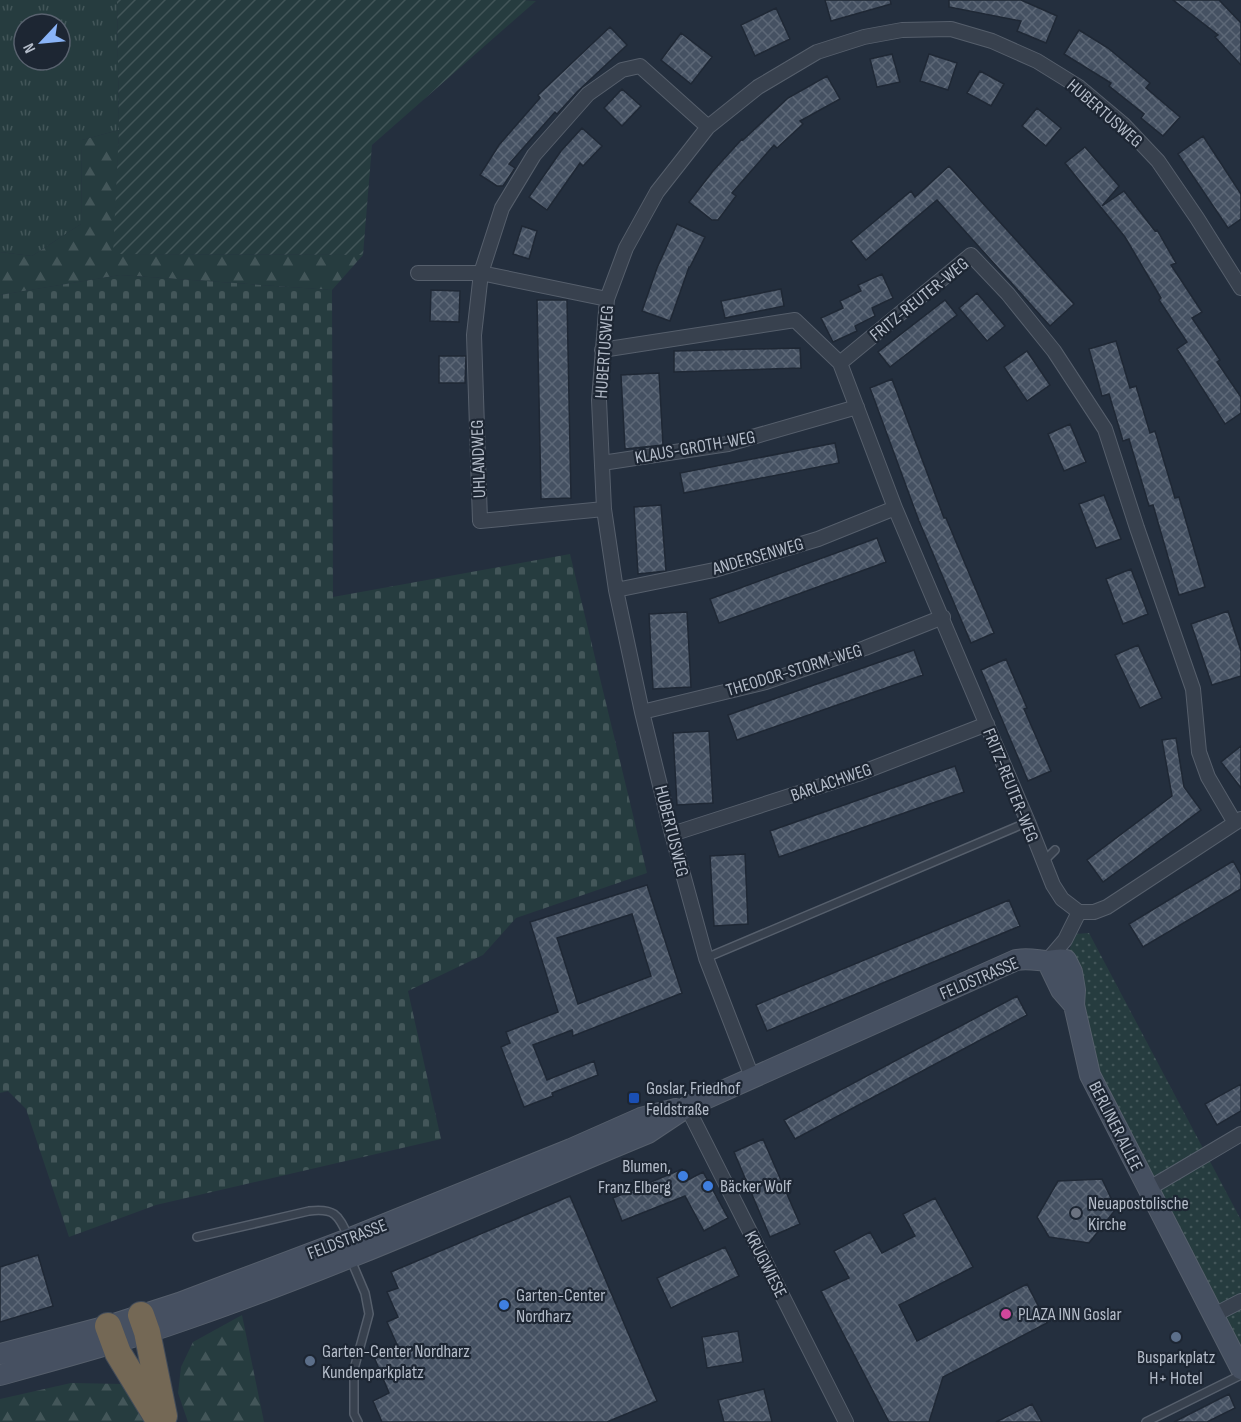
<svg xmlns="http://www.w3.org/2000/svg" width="1241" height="1422" viewBox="0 0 1241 1422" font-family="'Sofia Sans Condensed',sans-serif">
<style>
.grass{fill:url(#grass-tufts);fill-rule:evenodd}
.forest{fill:url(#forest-firs)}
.cemetery{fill:url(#cemetery-stones)}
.park{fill:url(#park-dots)}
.garden{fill:url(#garden-furrows)}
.building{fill:url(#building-cross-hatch);stroke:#1f2835;stroke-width:1.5;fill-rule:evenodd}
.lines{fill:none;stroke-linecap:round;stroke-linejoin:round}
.lane-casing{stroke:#565f6c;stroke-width:10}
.street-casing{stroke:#565f6c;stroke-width:16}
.secondary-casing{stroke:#565f6c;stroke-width:22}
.highway-casing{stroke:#434c59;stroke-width:28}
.lane{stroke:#38414e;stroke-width:7}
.street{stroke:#38414e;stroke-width:14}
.secondary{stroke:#465061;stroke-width:20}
.highway{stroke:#746855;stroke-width:26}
.transit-dot{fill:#1a4fb4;stroke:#1d2633;stroke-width:2}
.shop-dot{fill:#3f7fe0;stroke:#1d2633;stroke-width:2}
.worship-dot{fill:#6b7280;stroke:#1d2633;stroke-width:2}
.hotel-dot{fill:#d1479c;stroke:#1d2633;stroke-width:2}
.service-dot{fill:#5c6f8a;stroke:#1d2633;stroke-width:2}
.labels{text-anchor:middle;stroke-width:4.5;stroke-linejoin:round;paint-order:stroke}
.street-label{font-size:18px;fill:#b4bcc9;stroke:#1d2633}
.poi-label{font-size:18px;fill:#b4bcc9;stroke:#1d2633;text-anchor:start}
</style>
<defs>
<pattern id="grass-tufts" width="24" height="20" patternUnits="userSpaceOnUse" patternTransform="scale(1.5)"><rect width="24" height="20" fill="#263c3f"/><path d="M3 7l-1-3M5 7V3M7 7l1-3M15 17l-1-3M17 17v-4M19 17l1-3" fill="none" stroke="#435659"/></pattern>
<pattern id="forest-firs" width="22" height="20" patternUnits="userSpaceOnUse" patternTransform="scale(1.5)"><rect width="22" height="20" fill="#263c3f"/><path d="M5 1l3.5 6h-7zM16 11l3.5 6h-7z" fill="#435659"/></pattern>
<pattern id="cemetery-stones" width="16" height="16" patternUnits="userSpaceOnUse" patternTransform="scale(1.5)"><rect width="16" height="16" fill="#263c3f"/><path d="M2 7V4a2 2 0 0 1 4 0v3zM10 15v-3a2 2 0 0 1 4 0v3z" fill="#435659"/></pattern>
<pattern id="park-dots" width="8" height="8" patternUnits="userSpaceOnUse" patternTransform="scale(1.5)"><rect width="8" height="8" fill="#263c3f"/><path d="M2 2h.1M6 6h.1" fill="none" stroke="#435659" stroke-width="1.8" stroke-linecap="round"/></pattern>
<pattern id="garden-furrows" width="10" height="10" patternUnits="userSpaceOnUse" patternTransform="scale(1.5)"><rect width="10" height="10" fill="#263c3f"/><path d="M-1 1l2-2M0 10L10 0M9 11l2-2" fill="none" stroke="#435659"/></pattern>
<pattern id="building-cross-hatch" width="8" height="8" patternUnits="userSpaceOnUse" patternTransform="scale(1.5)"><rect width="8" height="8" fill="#455162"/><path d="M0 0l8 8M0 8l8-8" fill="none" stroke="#5d6877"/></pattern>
</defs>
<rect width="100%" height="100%" fill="#242f3e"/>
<path class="grass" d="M0,0H117L119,130L82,140L81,224L32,256L0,252ZM24,24H60V60H24Z"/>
<path class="forest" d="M119,130L114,254L363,255L332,290L120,275L0,295V252L32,256L81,224L82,140Z
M242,1315L264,1422H188L178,1393L181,1367L193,1342Z
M71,1383L125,1384L144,1422H0V1399Z"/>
<path class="cemetery" d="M120,275L332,290L333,597L570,554L647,873L516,918L483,955L408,991L441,1139L156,1205L69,1237L26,1109L8,1091L0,1093V295Z"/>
<path class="park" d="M1089,933L1241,1220V1369L1090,1075L1066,960L1075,934Z"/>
<path class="garden" d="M117,0H522L536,1L372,145L363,255L113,254L119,130Z"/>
<path class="building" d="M825,0H890L891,4L831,21Z
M949,0H1021L1057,16L1046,43L1017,31L1021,21L949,7Z
M1173,0H1219L1241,23V65L1215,37L1218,35Z
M776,8L790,39L755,56L741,25Z
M610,27L627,45L577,92L557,114L555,112L509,164L515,168L503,186H497L480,175L499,145L540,98L538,95Z
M1079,30L1108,48L1150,83L1146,88L1180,117L1163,136L1141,118L1144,114L1109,86L1111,83L1064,54Z
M681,33L712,57L691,84L661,60Z
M892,54L900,82L877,87L870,59Z
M929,54L957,63L948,90L920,81Z
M980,71L1004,84L991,106L967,93Z
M827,76L840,99L800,121L803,124L777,148L774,145L732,193L736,196L718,220H712L689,202L713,171L742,139L743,140L788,98Z
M622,89L641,106L622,126L604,108Z
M1037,108L1061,128L1046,146L1022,126Z
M582,128L602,146L583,166L580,163L547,210L529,197L561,151Z
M1203,136L1241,194V219L1228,228L1178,154Z
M1085,147L1119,186L1102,206L1124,191L1155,231L1157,230L1176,263L1171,265L1202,312L1192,318L1220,360L1217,362L1241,397V413L1225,424L1177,349L1187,342L1159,300L1161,298L1125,237L1065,163Z
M949,166L1074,304L1050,326L937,200L866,260L851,241L911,191L915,197Z
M677,224L705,237L690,267H689L670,321L642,311L657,268Z
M522,226L537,231L529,259L513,254Z
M882,274L893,298L872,308L875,316L855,326L857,331L833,342L821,318L843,308L840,301L861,291L858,285Z
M781,289L784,306L725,318L721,301Z
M431,290L460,291L459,322L430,321Z
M977,293L1005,326L987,341L959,308Z
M537,300H567L571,498L541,499Z
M945,300L957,315L890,367L878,352Z
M1116,341L1130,388L1136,386L1150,433L1155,431L1175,498L1179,497L1205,587L1179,595L1153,505L1149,506L1129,439L1123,441L1109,394L1102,396L1089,349Z
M800,348L801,368L674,372V351Z
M1027,351L1050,385L1027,401L1004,367Z
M439,356H466L465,383H439Z
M659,373L663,445L625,449L621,375Z
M892,379L944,518H946L994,633L971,643L919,521L870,388Z
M1070,424L1086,462L1064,471L1048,434Z
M835,443L839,463L684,493L680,473Z
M1104,495L1121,539L1096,548L1079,504Z
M661,505L666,571L638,574L634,507Z
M877,538L886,562L719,623L710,599Z
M1131,569L1148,614L1123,624L1106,579Z
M1228,611L1241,651V676L1212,685L1191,624Z
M687,612L691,687L653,689L649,614Z
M1138,645L1162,698L1140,708L1115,655Z
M914,650L923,675L737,740L728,715Z
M1006,659L1027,708L1024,709L1051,771L1028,781L981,670Z
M709,731L713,803L677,805L673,733Z
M1176,738L1184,787L1201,810L1103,882L1087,860L1172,796L1162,740Z
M1241,746V788L1221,762Z
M955,766L964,792L779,857L770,831Z
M745,854L748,924L714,926L710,856Z
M1233,861L1241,875V889L1143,947L1129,924Z
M647,885L682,993L573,1036L572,1030L533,1045L547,1080L594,1061L598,1075L552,1093L553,1096L524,1107L501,1047L510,1043L506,1032L558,1012L530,922ZM632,914L651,976L578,1004L557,938Z
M1009,900L1020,926L767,1031L756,1005Z
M1017,996L1027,1015L795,1139L784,1120Z
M1241,1084V1111L1217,1125L1205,1104Z
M763,1139L800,1224L770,1237L734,1152Z
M682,1169L686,1181L703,1172L728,1218L704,1231L685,1196L622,1221L613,1198Z
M1102,1179L1116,1209L1089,1243L1049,1237L1037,1217L1058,1181Z
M570,1196L657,1401L607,1422H382L373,1401L389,1393L374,1357L398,1347L387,1322L398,1317L387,1292L398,1288L391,1272Z
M935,1198L973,1267L899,1305L917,1341L1027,1284L1047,1323L943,1377L929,1422H889L821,1291L849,1278L834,1251L870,1232L882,1253L915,1236L903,1214Z
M725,1247L739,1276L671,1308L657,1278Z
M38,1255L53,1306L0,1322V1267Z
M738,1331L743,1362L707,1368L702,1337Z
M764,1389L772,1422H724L718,1400Z
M1229,1394L1235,1408L1207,1422H1174Z
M1032,1404L1042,1422H996Z"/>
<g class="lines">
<g class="lane-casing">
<path id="lane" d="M1043,862L1055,850
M706,958L1028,822
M197,1237L309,1211C334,1208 338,1214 348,1236
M351,1260L365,1293L369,1314L354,1369V1414L358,1422
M1146,1422L1241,1375"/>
</g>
<g class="street-casing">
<path id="street" d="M418,273H481L607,299
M602,350L795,320L840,363
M602,463L728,444L857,407
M604,509L480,521L474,335L481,273L502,208L534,155L588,94L622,70L640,66L708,127
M616,590L714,570L818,539L895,508
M642,712L766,682L865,648L943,617
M672,834L858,774L987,724
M1079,912L1062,899L1053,885L1028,822L895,508L840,363L971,255L1008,294L1054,351L1105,429L1137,528L1193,689L1199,752L1208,777L1235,823
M1047,961L1065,940L1079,912H1094L1107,907L1241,819
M752,1077L706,958L672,834L642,712L616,590L604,509L599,400L607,299L626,248L657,192L708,127L758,87L817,52L864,37L902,30L951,29L992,41L1037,61L1079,87L1123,124L1158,161L1197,218L1241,288
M687,1107L846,1422
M1148,1189L1241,1134
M1214,1315L1241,1301"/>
</g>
<g class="secondary-casing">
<path id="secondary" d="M1047,961L1061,990L1074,1005
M0,1354L108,1326L179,1303L343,1241L571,1149L641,1118L676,1109
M0,1375C62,1358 125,1341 187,1319C343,1265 495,1196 648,1133L687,1107L1016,960C1028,958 1035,960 1046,961C1054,961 1059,958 1066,960L1072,972L1075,990L1074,1005L1090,1075L1241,1369"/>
</g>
<g class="highway-casing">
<path id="highway" d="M141,1315L147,1332L164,1416
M108,1326L118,1353L160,1422"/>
</g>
<use href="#lane" class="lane"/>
<use href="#street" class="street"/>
<use href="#secondary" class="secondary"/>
<use href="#highway" class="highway"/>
</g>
<rect class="transit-dot" x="628" y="1092" width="12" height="12" rx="3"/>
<g class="shop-dot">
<circle cx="683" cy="1176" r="6"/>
<circle cx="708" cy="1186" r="6"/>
<circle cx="504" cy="1305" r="6"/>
</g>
<circle class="worship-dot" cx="1076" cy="1213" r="6"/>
<circle class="hotel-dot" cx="1006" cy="1314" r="6"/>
<g class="service-dot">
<circle cx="1176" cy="1337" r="6"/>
<circle cx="310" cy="1361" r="6"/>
</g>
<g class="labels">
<g class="street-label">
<text transform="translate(1105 113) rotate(41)" y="6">HUBERTUSWEG</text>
<text transform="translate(919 299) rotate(-39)" y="6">FRITZ-REUTER-WEG</text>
<text transform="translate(604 352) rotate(-86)" y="6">HUBERTUSWEG</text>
<text transform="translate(695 447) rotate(-10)" y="6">KLAUS-GROTH-WEG</text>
<text transform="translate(478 459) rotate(-92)" y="6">UHLANDWEG</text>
<text transform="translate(758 556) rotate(-16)" y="6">ANDERSENWEG</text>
<text transform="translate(794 670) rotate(-17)" y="6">THEODOR-STORM-WEG</text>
<text transform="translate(831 782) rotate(-19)" y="6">BARLACHWEG</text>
<text transform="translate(1011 785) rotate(68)" y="6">FRITZ-REUTER-WEG</text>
<text transform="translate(672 831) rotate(76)" y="6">HUBERTUSWEG</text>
<text transform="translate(979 978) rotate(-23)" y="6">FELDSTRASSE</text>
<text transform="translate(1116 1126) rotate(63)" y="6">BERLINER ALLEE</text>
<text transform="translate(347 1239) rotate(-21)" y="6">FELDSTRASSE</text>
<text transform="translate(766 1264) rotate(63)" y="6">KRUGWIESE</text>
</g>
<g class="poi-label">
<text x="646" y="1094">Goslar, Friedhof<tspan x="646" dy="21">Feldstraße</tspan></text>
<text x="671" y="1172" text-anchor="end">Blumen,<tspan x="671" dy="21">Franz Elberg</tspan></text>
<text x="720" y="1192">Bäcker Wolf</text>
<text x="1088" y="1209">Neuapostolische<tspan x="1088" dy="21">Kirche</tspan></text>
<text x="516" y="1301">Garten-Center<tspan x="516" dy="21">Nordharz</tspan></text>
<text x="1018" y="1320">PLAZA INN Goslar</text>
<text x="322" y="1357">Garten-Center Nordharz<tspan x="322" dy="21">Kundenparkplatz</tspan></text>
<text x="1176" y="1363" text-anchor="middle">Busparkplatz<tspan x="1176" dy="21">H+ Hotel</tspan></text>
</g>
</g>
<g transform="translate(42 42) rotate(244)"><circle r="28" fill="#1d2633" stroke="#59626f" stroke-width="1.5"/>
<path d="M0-4.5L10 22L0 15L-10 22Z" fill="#8ab4f8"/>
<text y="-9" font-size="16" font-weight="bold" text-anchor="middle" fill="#b4bcc9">N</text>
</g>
</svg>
